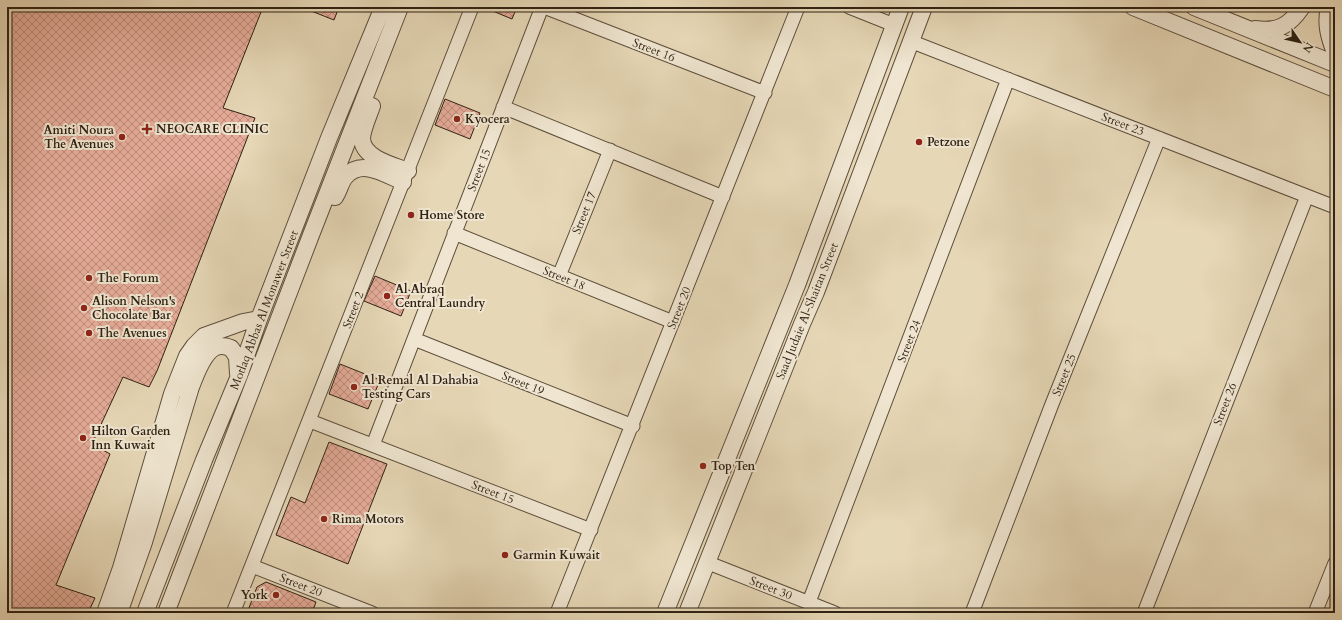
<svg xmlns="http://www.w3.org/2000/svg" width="1342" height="620" viewBox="0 0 1342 620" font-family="Cardo,serif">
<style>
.building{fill:url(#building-cross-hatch);stroke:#2f2213}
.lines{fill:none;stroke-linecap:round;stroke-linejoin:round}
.minor-casing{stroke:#5d4f3c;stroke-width:15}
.tertiary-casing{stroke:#5d4f3c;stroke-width:18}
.minor{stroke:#efe5d0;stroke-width:13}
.tertiary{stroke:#efe5d0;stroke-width:16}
.poi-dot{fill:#8f2418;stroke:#efe5d0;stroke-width:1.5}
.labels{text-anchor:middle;stroke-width:4;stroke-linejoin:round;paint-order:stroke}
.street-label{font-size:12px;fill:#2f2213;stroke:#efe5d0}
.poi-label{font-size:12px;font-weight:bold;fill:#2f2213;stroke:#efe5d0;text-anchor:start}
</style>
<defs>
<pattern id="building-cross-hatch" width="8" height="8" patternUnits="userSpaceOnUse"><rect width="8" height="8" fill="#e6ac99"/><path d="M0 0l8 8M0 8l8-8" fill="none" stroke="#bb8c7c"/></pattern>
</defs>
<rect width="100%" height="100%" fill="#e6d7b6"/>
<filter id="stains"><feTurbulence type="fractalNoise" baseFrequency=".005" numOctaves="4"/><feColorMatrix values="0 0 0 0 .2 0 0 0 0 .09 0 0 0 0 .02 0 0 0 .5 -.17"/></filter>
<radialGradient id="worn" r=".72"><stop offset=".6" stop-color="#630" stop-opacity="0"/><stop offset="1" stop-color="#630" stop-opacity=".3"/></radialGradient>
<path class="building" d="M7,7H263L223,108L255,118L157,371L149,387L123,377L92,444L110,454L56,585L95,598L88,613H7Z
M301,7H339L334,20Z
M483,7H517L512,19Z
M445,99L480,113L470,139L435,125Z
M375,276L411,291L401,316L364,301Z
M340,364L380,380L368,409L329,394Z
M329,442L387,464L348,564L276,535L291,497L305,503Z
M266,582L316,602L312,613H247L257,587Z"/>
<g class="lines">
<g class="minor-casing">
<path id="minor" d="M544,7L765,93
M849,7L894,25
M910,41L1335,207
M503,107L723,197
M454,233L673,322
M559,276L610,150
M414,339L633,426
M310,421L591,530
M373,445L542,7
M706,562L835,613
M252,566L372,613
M809,602L1008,79
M233,613L472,7
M557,613L798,7
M972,613L1052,404L1159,138
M1144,613L1307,196
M1315,613L1335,563"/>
</g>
<g class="tertiary-casing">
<path id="tertiary" d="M1133,7L1335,89
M1194,7L1335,64
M1329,7C1325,24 1329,37 1335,53
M1255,29C1278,32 1289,26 1302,7
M372,106C369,115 362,130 362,139C363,158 392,165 408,171
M335,197C339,191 341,182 345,177C361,158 385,174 403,182
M105,613L121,568L172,394L187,356L194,346L204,336L243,322L259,319
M119,613L144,542L191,387C196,375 205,345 222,346C225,346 228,347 231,348L237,357L238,374
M145,613L204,460L239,376L259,319L329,138L383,7
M166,613L311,235L400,7
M665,613L797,285L901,7
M687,613L802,324L816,292L924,7"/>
</g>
<use href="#minor" class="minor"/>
<use href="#tertiary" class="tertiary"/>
</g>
<g class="poi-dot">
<circle cx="457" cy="119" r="4"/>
<path d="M145 123h4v4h4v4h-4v4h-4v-4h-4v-4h4z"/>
<circle cx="122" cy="137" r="4"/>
<circle cx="919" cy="142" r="4"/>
<circle cx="411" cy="215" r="4"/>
<circle cx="89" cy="278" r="4"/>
<circle cx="387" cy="296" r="4"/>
<circle cx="84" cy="308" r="4"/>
<circle cx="89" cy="333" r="4"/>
<circle cx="354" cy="387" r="4"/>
<circle cx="83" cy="438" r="4"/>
<circle cx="703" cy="466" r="4"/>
<circle cx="324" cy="519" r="4"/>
<circle cx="505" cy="555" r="4"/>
<circle cx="276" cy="595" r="4"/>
</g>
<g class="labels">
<g class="street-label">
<text transform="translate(654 50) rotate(21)" y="4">Street 16</text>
<text transform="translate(1123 124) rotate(21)" y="4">Street 23</text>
<text transform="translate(479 170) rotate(-69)" y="4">Street 15</text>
<text transform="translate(584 213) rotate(-68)" y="4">Street 17</text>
<text transform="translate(564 278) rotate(22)" y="4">Street 18</text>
<text transform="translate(679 308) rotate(-68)" y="4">Street 20</text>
<text transform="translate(264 310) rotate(-69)" y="4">Motlaq Abbas Al Monawer Street</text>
<text transform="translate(353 310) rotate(-69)" y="4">Street 2</text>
<text transform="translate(807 311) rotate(-68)" y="4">Saad Judaie Al-Shaitan Street</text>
<text transform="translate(909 341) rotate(-69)" y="4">Street 24</text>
<text transform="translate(1064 375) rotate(-68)" y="4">Street 25</text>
<text transform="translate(523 383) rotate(22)" y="4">Street 19</text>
<text transform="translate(1225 404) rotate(-69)" y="4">Street 26</text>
<text transform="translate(493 492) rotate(21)" y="4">Street 15</text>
<text transform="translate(301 585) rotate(21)" y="4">Street 20</text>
<text transform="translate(771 588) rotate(21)" y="4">Street 30</text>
</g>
<g class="poi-label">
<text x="465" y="123">Kyocera</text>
<text x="156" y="133">NEOCARE CLINIC</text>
<text x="114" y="134" text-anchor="end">Amiti Noura<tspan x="114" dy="14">The Avenues</tspan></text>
<text x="927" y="146">Petzone</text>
<text x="419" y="219">Home Store</text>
<text x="97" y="282">The Forum</text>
<text x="395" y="293">Al Abraq<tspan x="395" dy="14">Central Laundry</tspan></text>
<text x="92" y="305">Alison Nelson's<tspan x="92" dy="14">Chocolate Bar</tspan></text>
<text x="97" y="337">The Avenues</text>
<text x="362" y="384">Al Remal Al Dahabia<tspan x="362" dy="14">Testing Cars</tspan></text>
<text x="91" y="435">Hilton Garden<tspan x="91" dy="14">Inn Kuwait</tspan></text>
<text x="711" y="470">Top Ten</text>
<text x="332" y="523">Rima Motors</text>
<text x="513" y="559">Garmin Kuwait</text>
<text x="268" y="599" text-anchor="end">York</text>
</g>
</g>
<rect width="1342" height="620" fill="none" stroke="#e6d7b6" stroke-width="24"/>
<rect x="8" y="8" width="1326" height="604" fill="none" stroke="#2f2213" stroke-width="2"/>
<rect x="12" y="12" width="1318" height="596" fill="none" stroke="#2f2213"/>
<g transform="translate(1300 42) rotate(124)" stroke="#efe5d0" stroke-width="3" paint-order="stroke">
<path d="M0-3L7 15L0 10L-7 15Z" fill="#2f2213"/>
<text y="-6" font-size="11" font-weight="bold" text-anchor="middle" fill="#2f2213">N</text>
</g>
<rect width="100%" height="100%" filter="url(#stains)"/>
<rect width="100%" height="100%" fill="url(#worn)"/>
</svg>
